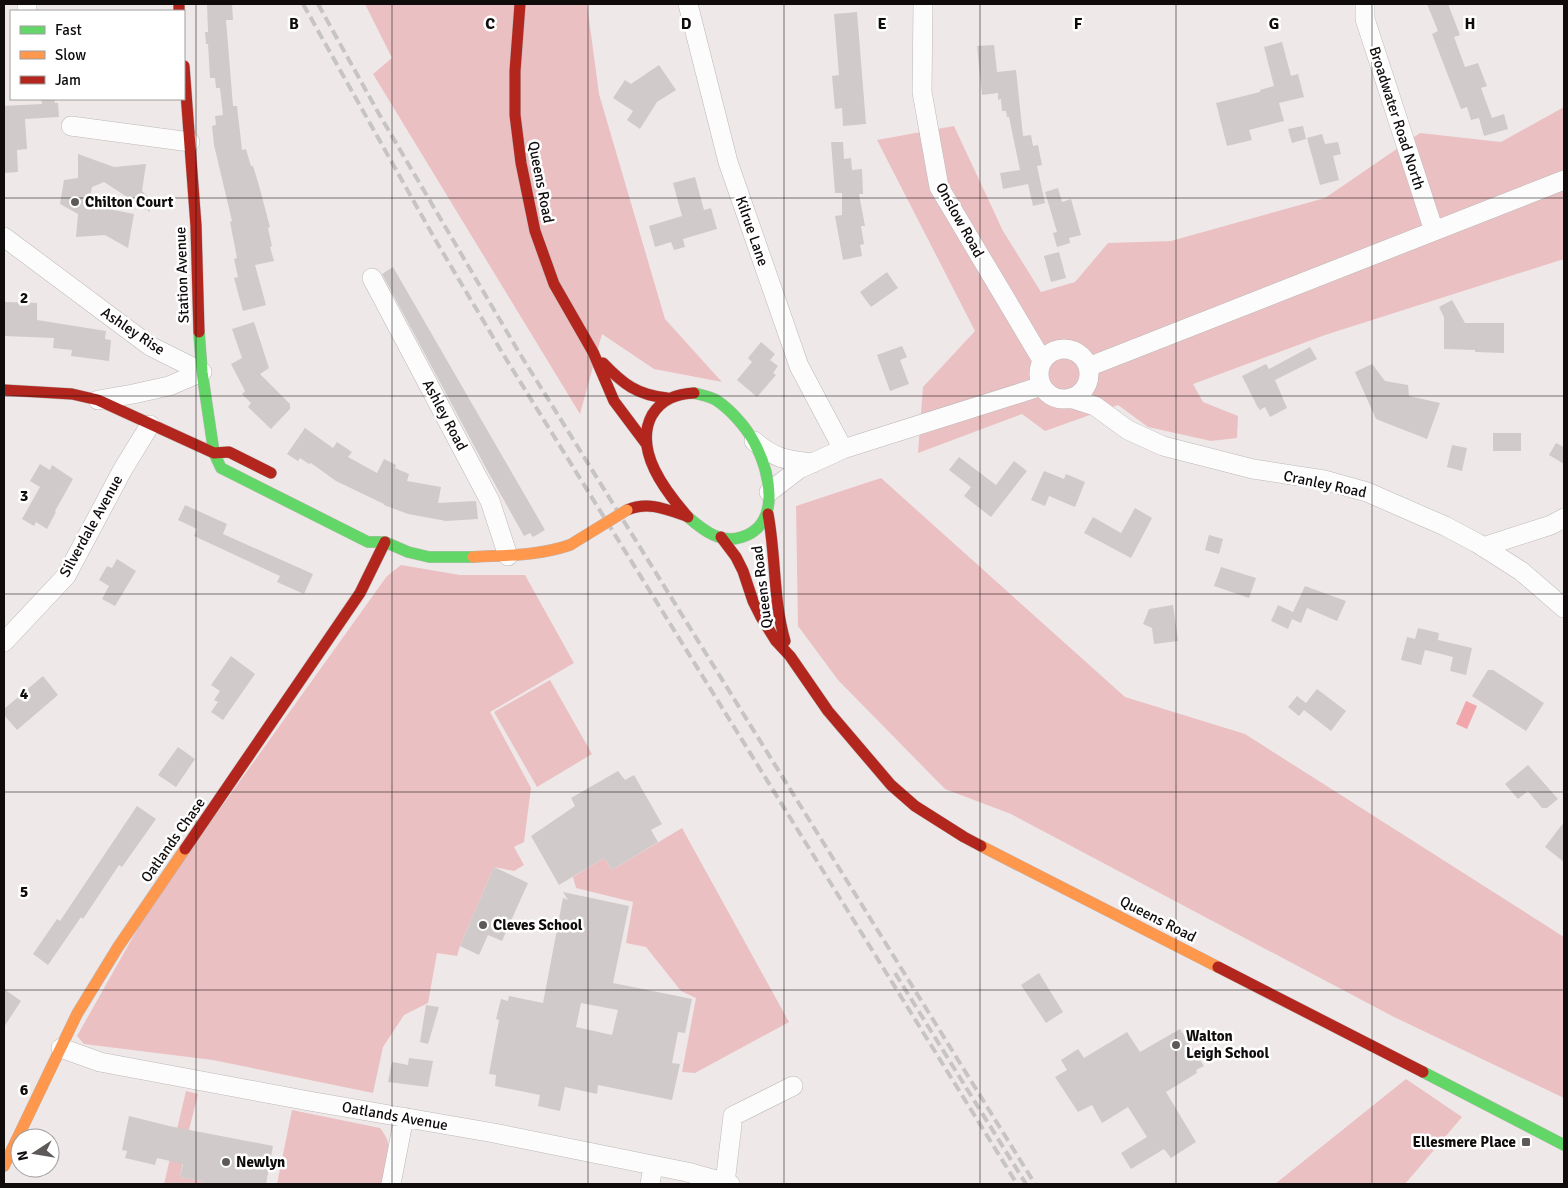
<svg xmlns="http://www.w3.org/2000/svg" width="1568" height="1188" viewBox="0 0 1568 1188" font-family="Signika,sans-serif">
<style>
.green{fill:#ebc0c2}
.water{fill:#f1a6ac}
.building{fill:#d0cacb;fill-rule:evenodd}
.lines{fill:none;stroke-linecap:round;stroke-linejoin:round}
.street-casing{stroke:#bdb8b8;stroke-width:20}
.fast-casing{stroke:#bdb8b8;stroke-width:12}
.slow-casing{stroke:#bdb8b8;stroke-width:12}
.jam-casing{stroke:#bdb8b8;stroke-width:12}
.street{stroke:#fdfcfc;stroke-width:19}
.fast{stroke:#63d668;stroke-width:11}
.slow{stroke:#ff974d;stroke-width:11}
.jam{stroke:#b3261e;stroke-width:11}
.rail{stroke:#c6c4c4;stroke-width:4;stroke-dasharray:10 5;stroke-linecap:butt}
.slow-bridge-casing{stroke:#bdb8b8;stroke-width:12;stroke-linecap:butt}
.slow-bridge{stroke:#ff974d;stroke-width:11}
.grid{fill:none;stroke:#100c0c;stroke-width:1;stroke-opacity:0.55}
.poi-dot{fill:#5e5959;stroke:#fff;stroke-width:2}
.labels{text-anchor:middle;stroke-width:5;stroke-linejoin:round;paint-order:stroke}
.street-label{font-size:15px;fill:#100c0c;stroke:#fff}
.poi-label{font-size:15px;font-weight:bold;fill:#100c0c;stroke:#fff;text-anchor:start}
.grid-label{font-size:16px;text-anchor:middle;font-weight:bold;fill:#100c0c;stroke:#fff;stroke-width:5;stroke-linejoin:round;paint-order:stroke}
</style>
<rect width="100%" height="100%" fill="#efe8e8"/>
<path class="green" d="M365,4H587L599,94L665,319L722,382L654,369L602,334L580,414L373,74L392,58Z
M1564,107V259L1325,335L1193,384L1203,402L1238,416L1237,438L1211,441L1148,427L1118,405L1045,431L1022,414L918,453L923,387L975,331L877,140L954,126L1003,231L1041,292L1075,282L1108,243L1171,241L1325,198L1420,133L1501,142Z
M881,478L1125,697L1245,734L1564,937V1098L1392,1016L1011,814L945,789L838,680L798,626L796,506Z
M401,565L460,575H525L574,663L490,712L531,788L524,842L514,847L524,865L514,871L494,867L460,946L457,956L437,953L428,1003L404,1015L383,1047L373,1093L213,1060L84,1044L77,1036L151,905L387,576Z
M550,680L592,754L537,787L494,712Z
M682,828L789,1022L695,1073L682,1072L696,998L681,991L646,947L626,943L633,902L576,888L573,877L604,858L612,870Z
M1406,1079L1462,1117L1405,1184H1275Z
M186,1091L198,1094L189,1130L180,1177L203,1181L202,1184H164Z
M292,1110L380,1128C396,1148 388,1161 383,1184H277Z"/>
<path class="water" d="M1466,701L1477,706L1467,729L1456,724Z"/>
<path class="building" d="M207,4H232L233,20H226L233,106H237L242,150L246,149L251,166H253L258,182L270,227L268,228L272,246L270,247L274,261L255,265L266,305L243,311L234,278L238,277L234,259L237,258L230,222L232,221L214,145L212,126L216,125L215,116L223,115L220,88H216L215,78H210L208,44H206L205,32H208Z
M1427,4H1448L1460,35L1454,37L1465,67L1478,63L1487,86L1481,88L1492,118L1504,114L1508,129L1484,136L1479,118L1471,120L1467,107L1461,109L1432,34L1438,31Z
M857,12L866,124L843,126L842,108L835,109L832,76L839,75L834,14Z
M1282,42L1291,76L1298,74L1304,97L1279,103L1284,121L1249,130L1252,140L1227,146L1216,103L1260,92V90L1274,86L1264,47Z
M994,45L997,72L1016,70L1023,136L1031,135L1033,146L1038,145L1042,165L1037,166L1045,203L1033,206L1028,184L1003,189L1000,173L1020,170L1009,117H1007L1006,111H1002L1001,99L998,100V93L982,95L977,46Z
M659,65L676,90L657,102L640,129L627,120L633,111L613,98L625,80L631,84Z
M41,99H54L55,103H58L59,117L25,119L27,149L17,150L18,172L5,173L4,106L42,104Z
M1303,126L1306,139L1292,143L1288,129Z
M1322,134L1325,144L1338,142L1341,154L1333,156L1339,180L1320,185L1307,138Z
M831,142H843L844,159L851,158L852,170L862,169L863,194H859L865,226H861L864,244L860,245L862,256L843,260L835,216L842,215V193H835Z
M78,154L114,167L146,164L142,191L150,199V212L104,182L92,187L89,205L134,214L128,248L105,235L76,237L78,214L60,204L64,180L78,178Z
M695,177L704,210L711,208L717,229L683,239L685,247L674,250L671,242L655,247L649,226L682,216L673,183Z
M1058,188L1062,202L1071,199L1081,235L1069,238L1070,243L1057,247L1053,233L1057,232L1045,192Z
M1059,252L1066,278L1051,282L1044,256Z
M393,267L545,530L533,537L530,533L524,536L487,470L382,274Z
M887,272L898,288L871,307L860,292Z
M1452,300L1465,323H1504V353L1475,352V350L1444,349V317L1439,307Z
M4,302L37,303V320L106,331L105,339L111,340L109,361L71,356L72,350L53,348L54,338L4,336Z
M254,322L269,368L260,374L290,404V409L271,429L248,407L251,403L242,394L245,391L231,364L242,358L232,329Z
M761,342L775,354L770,360L778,366L773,373L776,375L757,397L737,380L752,362L748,358Z
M902,346L907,357L900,360L909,384L890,391L877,355Z
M1310,347L1317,359L1275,380L1287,408L1270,417L1265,407L1260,410L1257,406L1242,376L1266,364L1269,369Z
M1372,364L1385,381L1408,385L1409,396L1440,403L1427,439L1376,419L1355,372Z
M305,428L333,448L337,442L352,452L348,457L377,473L384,459L396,465L395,468L409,474L407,481L441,487L438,503L476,501L478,519L446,521L408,514L384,505V504L336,481L311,463L309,464L300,458L298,461L287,454Z
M1493,433H1521V451H1493Z
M1556,443L1564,447V464L1549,455Z
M1452,445L1467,448L1462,471L1447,467Z
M959,457L996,485L1014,461L1027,471L991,517L964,496L971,487L949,470Z
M40,464L50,470L52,465L73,479L55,511L56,512L47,529L36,522L34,526L22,519L40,487L30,481Z
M1044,471L1064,479L1066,474L1085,482L1075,507L1049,496L1045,506L1031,500Z
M185,505L227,524L223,534L313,574L304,594L277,582L280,576L194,536L197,529L178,520Z
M1135,508L1152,518L1131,558L1084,533L1093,517L1121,533Z
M1209,535L1223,539L1219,554L1205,550Z
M117,559L136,571L115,606L102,599L109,586L99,580L107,566L112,568Z
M1221,567L1256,578L1249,598L1214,586Z
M1305,586L1346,601L1337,621L1307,608L1301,623L1292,619L1288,629L1271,621L1278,605L1293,612Z
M1173,605L1178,641L1154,644L1152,628L1143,624L1149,609Z
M1418,628L1439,633L1438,640L1472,648L1466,675L1450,671L1453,657L1425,650L1421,665L1401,660L1407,637L1415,639Z
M231,656L255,674L223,720L211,712L218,702L214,700L220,691L211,685Z
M1488,670H1493L1544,703L1526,731L1472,696Z
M43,676L58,695L17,730L4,715V709Z
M1317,689L1346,711L1331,731L1304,710L1299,716L1288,707L1297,696L1306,703Z
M178,747L195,759L176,787L158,775Z
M1528,765L1558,799L1547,808H1542L1528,791L1518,799L1505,784Z
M618,771L625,780L634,775L662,824L651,830L658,842L612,870L604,858L559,885L531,836L575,806L571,798Z
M137,806L156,819L122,867L119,865L83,919L81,917L48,965L33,954L57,919L60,921Z
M1564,822V862L1545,847Z
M494,867L528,883L502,941L488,935L479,955L460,946Z
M563,892L629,906L613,983L692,999L685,1033L678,1032L672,1063L680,1064L672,1100L598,1085L597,1094L565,1087L560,1111L538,1106L540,1095L495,1086L496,1075L489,1074L499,1020L496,1019L501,999L508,1001L509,996L543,1003L563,898L568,900ZM581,1003L618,1010L612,1035L576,1027Z
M1039,973L1063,1012L1046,1023L1021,985Z
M4,989L21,1001L4,1027Z
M426,1005L439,1007L428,1044L420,1042Z
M1180,1029L1204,1066L1196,1070L1197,1073L1166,1092L1196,1142L1171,1158L1164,1149L1131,1169L1121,1153L1147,1137L1128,1107L1102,1123L1092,1105L1078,1112L1055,1077L1067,1070L1061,1060L1078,1049L1084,1058L1127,1032L1140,1052Z
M409,1058L433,1061L428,1087L388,1082L392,1062L408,1065Z
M129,1116L169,1126L273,1146L266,1184H202L203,1181L180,1177L183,1164L157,1158L155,1165L125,1158L127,1151L122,1150Z"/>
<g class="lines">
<g class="street-casing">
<path id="street" d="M27,4V11
M688,4L728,162L799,366L843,449
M923,4L922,92L939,187L1042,360
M1365,4V19L1434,231
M71,126L190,142
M4,237L150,346L202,372
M372,278L490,501L508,556
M1039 374a25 25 0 1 1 50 0a25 25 0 1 1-50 0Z
M1088,367L1564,180
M1070,398L1095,406L1128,430L1163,446L1253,469L1324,480L1367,492L1445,526L1477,543L1521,571L1564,608
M98,400L133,394L169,386L202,372
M754,441C775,459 786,460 813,463
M769,492L799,469L843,449L1042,386
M1483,547L1551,525L1564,518
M4,642L66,576L123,469L150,425
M61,1048L100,1062L309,1101L494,1133L687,1172L730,1184
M725,1183L733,1116L793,1086
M391,1184L404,1117
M650,1184L653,1166"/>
</g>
<g class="fast-casing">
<path id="fast" d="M199,332L202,372L214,453L221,468L368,542H385L408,552L429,557H473
M688,517C704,531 721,544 742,537C783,524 769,470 754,442C746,427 730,409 716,400C709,396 701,395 694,393
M1423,1072L1564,1145"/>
</g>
<g class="slow-casing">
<path id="slow" d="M473,557C507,555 537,556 570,545
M981,846L1218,967
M4,1166L77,1014L118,947L185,849"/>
</g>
<g class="jam-casing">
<path id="jam" d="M179,4V11
M520,4L515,71V115L521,163L535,231L554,284L593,352L614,401L647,445
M184,66L196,226L199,332
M603,363C623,384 637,395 667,398
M4,390L72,394L98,400L214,453L229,452L271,473
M627,510C648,501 666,509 686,516
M768,514C776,556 773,600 785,641
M688,517C666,492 633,450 652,415C662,399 676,394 694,393
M721,537L736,557L743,571L753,601L761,617L776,641L790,656L828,711L891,785L915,806L964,837L981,846
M185,849L360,593L385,542
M1218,967L1423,1072"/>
</g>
<use href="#street" class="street"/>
<use href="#fast" class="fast"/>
<use href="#slow" class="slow"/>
<use href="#jam" class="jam"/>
<path class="rail" d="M303,4L436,241L503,354L1017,1184
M318,4L379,114L517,349L1035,1184
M895,973L1026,1184"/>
<g class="slow-bridge-casing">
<path id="slow-bridge" d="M570,545L627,510"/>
</g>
<use href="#slow-bridge" class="slow-bridge"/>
</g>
<path class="grid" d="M196,4V1184M392,4V1184M588,4V1184M784,4V1184M980,4V1184M1176,4V1184M1372,4V1184M4,198H1564M4,396H1564M4,594H1564M4,792H1564M4,990H1564"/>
<g class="poi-dot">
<circle cx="75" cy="202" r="5"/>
<circle cx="483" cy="925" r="5"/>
<circle cx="1176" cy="1045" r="5"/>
<rect x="1521" y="1137" width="10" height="10" rx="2.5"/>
<circle cx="226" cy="1162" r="5"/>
</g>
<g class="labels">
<g class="street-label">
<text transform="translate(1397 118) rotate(72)" y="5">Broadwater Road North</text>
<text transform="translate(541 182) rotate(79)" y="5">Queens Road</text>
<text transform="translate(960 220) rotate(61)" y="5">Onslow Road</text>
<text transform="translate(752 231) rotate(71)" y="5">Kilrue Lane</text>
<text transform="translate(182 275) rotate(-92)" y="5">Station Avenue</text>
<text transform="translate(133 331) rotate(34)" y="5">Ashley Rise</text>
<text transform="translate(445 415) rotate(62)" y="5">Ashley Road</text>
<text transform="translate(1325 484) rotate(12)" y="5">Cranley Road</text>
<text transform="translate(91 526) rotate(-61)" y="5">Silverdale Avenue</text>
<text transform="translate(762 587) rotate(-97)" y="5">Queens Road</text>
<text transform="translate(173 840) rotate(-55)" y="5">Oatlands Chase</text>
<text transform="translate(1158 919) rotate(27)" y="5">Queens Road</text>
<text transform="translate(395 1116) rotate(10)" y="5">Oatlands Avenue</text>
</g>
<g class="poi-label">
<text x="85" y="207">Chilton Court</text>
<text x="493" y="930">Cleves School</text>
<text x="1186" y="1041">Walton<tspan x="1186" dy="17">Leigh School</tspan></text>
<text x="1516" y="1147" text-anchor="end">Ellesmere Place</text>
<text x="236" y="1167">Newlyn</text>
</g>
</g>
<g class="grid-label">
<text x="294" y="29">B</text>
<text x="490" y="29">C</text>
<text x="686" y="29">D</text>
<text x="882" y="29">E</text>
<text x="1078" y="29">F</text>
<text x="1274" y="29">G</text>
<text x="1470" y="29">H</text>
<text x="24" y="303">2</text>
<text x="24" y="501">3</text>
<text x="24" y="699">4</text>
<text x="24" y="897">5</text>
<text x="24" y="1095">6</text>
</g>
<rect width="1568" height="1188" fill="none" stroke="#100c0c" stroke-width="10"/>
<rect x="10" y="10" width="175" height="90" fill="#ffffff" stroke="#9f9e9e"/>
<rect x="20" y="26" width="25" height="8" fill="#63d668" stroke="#9f9e9e"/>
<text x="55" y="35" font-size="15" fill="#100c0c">Fast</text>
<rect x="20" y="51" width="25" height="8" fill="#ff974d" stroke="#9f9e9e"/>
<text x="55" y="60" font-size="15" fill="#100c0c">Slow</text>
<rect x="20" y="76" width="25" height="8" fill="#b3261e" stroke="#9f9e9e"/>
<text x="55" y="85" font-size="15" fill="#100c0c">Jam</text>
<g transform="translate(35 1153) rotate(258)"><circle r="24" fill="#ffffff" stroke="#9f9e9e"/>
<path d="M0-4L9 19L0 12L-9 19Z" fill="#5e5959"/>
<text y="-8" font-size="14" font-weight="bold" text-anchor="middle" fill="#100c0c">N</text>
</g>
</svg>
